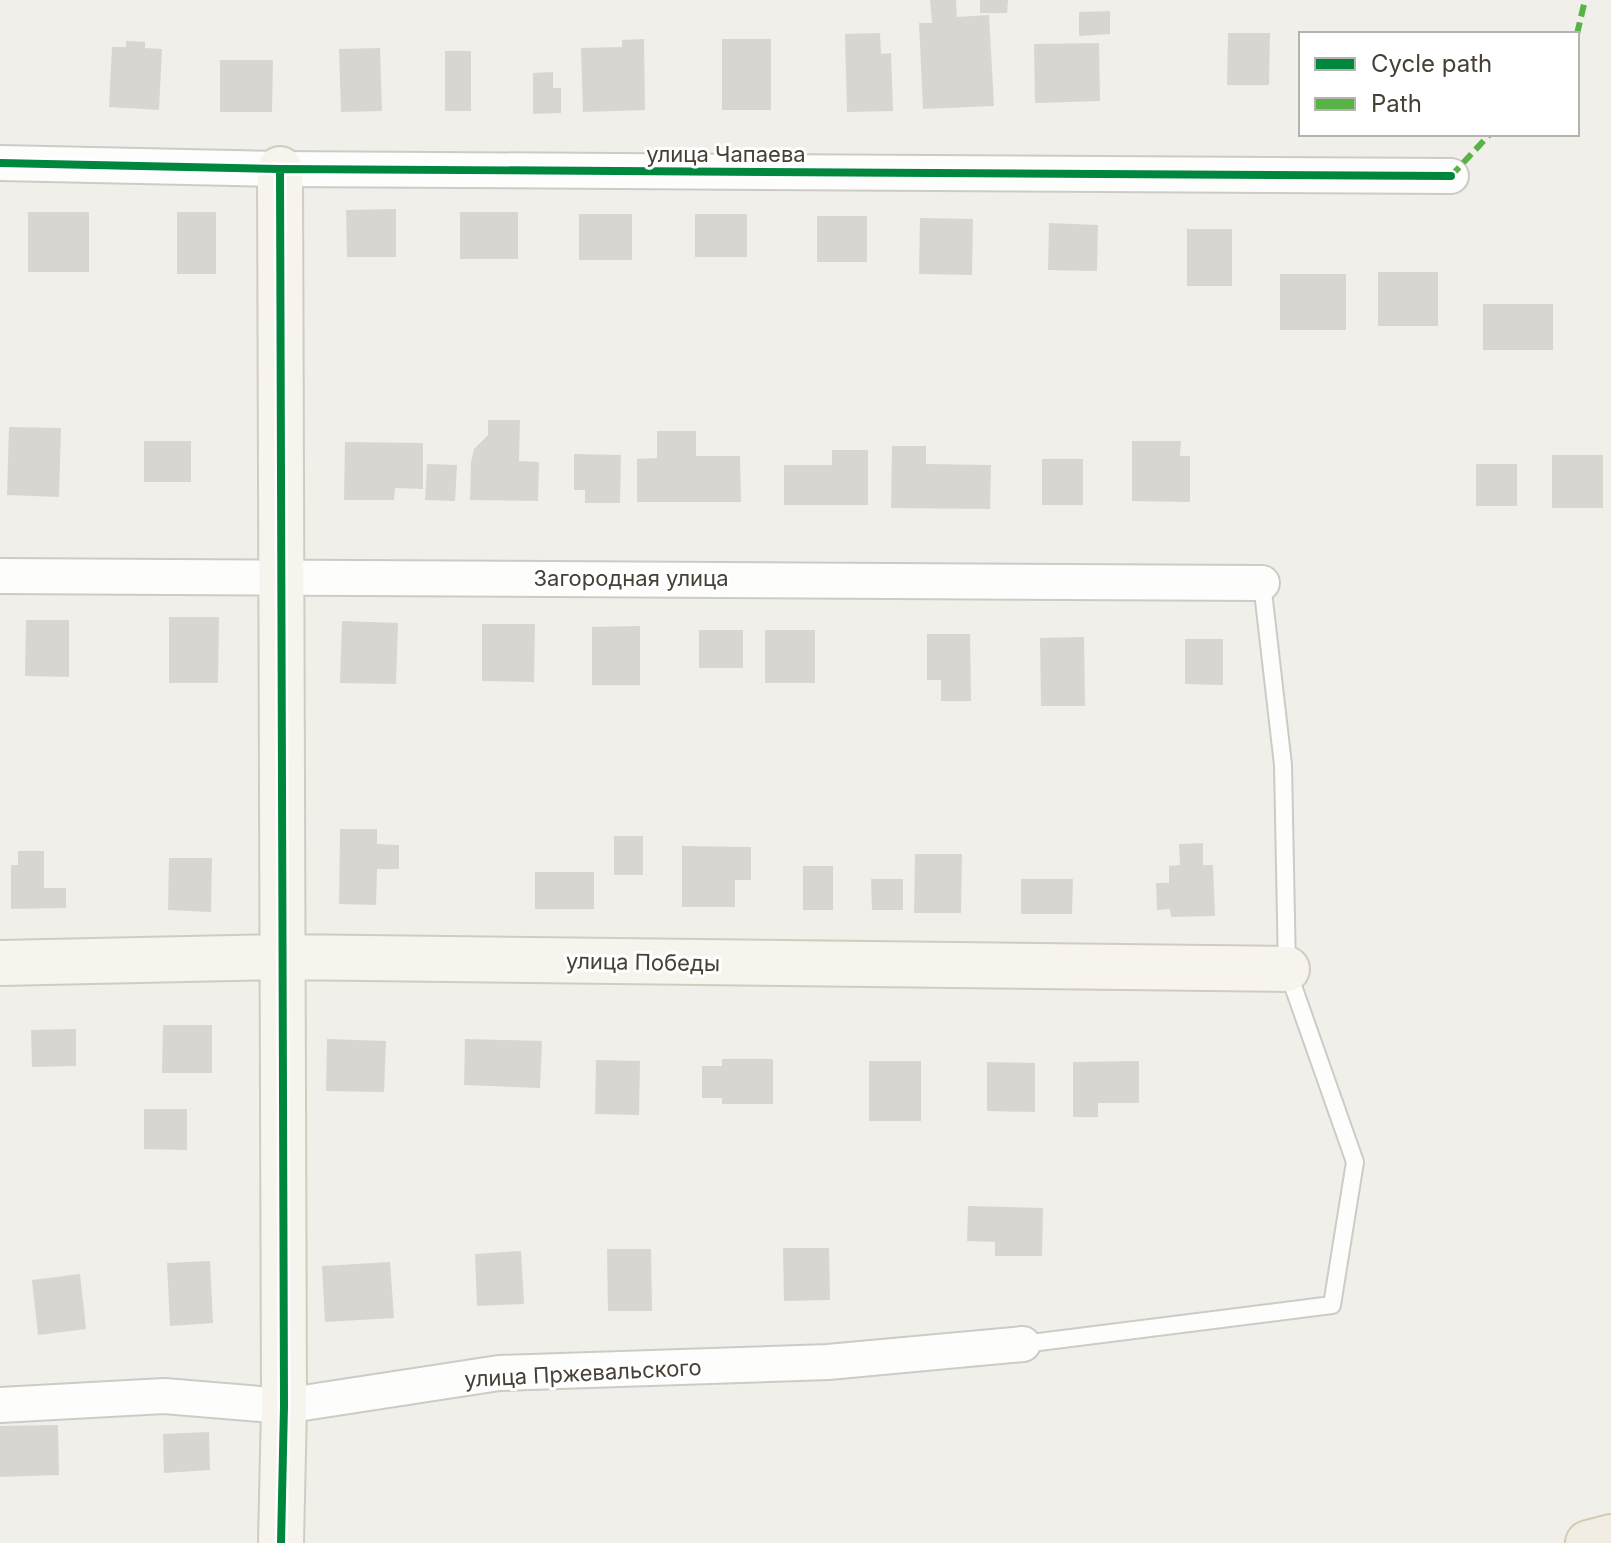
<svg xmlns="http://www.w3.org/2000/svg" width="1611" height="1543" viewBox="0 0 1611 1543" font-family="Inter,sans-serif">
<style>
.building{fill:#d8d6d1}
.lines{fill:none;stroke-linecap:round;stroke-linejoin:round}
.lane-casing{stroke:#cdcbc6;stroke-width:20}
.street-casing{stroke:#cdcbc6;stroke-width:38}
.secondary-casing{stroke:#d0ccc0;stroke-width:48}
.primary-casing{stroke:#d3cbb6;stroke-width:48}
.lane{stroke:#fdfdfc;stroke-width:16}
.street{stroke:#fdfdfc;stroke-width:34}
.secondary{stroke:#f7f4ee;stroke-width:44}
.primary{stroke:#f1ede3;stroke-width:44}
.quiet{stroke:#57b346;stroke-width:6;stroke-dasharray:12 6;stroke-linecap:butt}
.cycleway-casing{stroke:#fff;stroke-width:13}
.cycleway{stroke:#00873e;stroke-width:8}
.labels{text-anchor:middle;stroke-width:6;stroke-linejoin:round;paint-order:stroke}
.street-label{font-size:22px;fill:#474035;stroke:#fff}
</style>
<rect width="100%" height="100%" fill="#f0efea"/>
<path class="building" d="M930,0H956L957,17L989,15L994,106L923,109L919,23H932Z
M980,0H1008L1007,13H980Z
M1110,11V34L1079,36V12Z
M880,33L881,54L891,53L893,111L847,112L845,34Z
M1228,33H1270L1269,85H1227Z
M644,39L645,110L583,112L581,48L622,47V40Z
M722,39H771V110H722Z
M126,41L145,42V48L162,49L159,110L109,107L112,47H126Z
M1099,43L1100,101L1035,103L1034,44Z
M380,48L382,111L341,112L339,49Z
M445,51H471V111H445Z
M220,60H273L272,112H220Z
M553,72V88H561V113L533,114V73Z
M396,209V257H347L346,210Z
M28,212H89V272H28Z
M177,212H216V274H177Z
M460,212H518V259H460Z
M579,214H632V260H579Z
M695,214H747V257H695Z
M817,216H867V262H817Z
M920,218L973,219L972,275L919,274Z
M1049,223L1098,225L1097,271L1048,270Z
M1187,229H1232V286H1187Z
M1378,272H1438V326H1378Z
M1280,274H1346V330H1280Z
M1483,304H1553V350H1483Z
M488,420H520L519,461L539,462L538,501L470,500L471,462L474,449L488,435Z
M9,427L61,428L59,497L7,495Z
M657,431H696V456H740L741,502H637V459L657,458Z
M144,441H191V482H144Z
M1132,441H1181L1180,456H1190V502L1132,501Z
M345,442L423,443V489L395,488L394,500H344Z
M892,446H926V464L991,465L990,509L891,508Z
M832,450H868V505H784V465H832Z
M574,454L621,455L620,503H585V490H574Z
M1552,455H1603V508H1552Z
M1042,459H1083V505H1042Z
M427,464L457,465L455,501L425,500Z
M1476,464H1517V506H1476Z
M169,617H219L218,683H169Z
M26,620H69V677L25,676Z
M342,621L398,623L396,684L340,683Z
M482,624H535L534,682L482,681Z
M640,626V685H592V627Z
M699,630H743V668H699Z
M765,630H815V683H765Z
M927,634H970L971,701H941V680H927Z
M1084,637L1085,706H1041L1040,638Z
M1185,639H1223V685L1185,684Z
M340,829H377V844L399,845V869H377L376,905L339,904Z
M614,836H643V875H614Z
M1203,843V865H1213L1215,916L1171,917L1170,909L1157,910L1156,883H1169V866L1180,865L1179,844Z
M682,846L751,847V880H735V907H682Z
M18,851H44V888H66V908L11,909V865H18Z
M915,854H962L961,913H914Z
M169,858H212L211,912L168,910Z
M803,866H833V910H803Z
M535,872H594V909H535Z
M871,879H903V910H872Z
M1021,879H1073L1072,914H1021Z
M163,1025H212V1073H162Z
M76,1029V1066L32,1067L31,1030Z
M327,1039L386,1041L384,1092L326,1091Z
M465,1039L542,1041L540,1088L464,1085Z
M722,1059H773V1104H722V1098H702V1066H722Z
M596,1060L640,1061L639,1115L595,1114Z
M869,1061H921V1121H869Z
M1139,1061V1103H1098V1117H1073V1062Z
M987,1062L1035,1063V1112L987,1111Z
M144,1109H187V1150L144,1149Z
M968,1206L1043,1208L1042,1256H995V1242L967,1241Z
M783,1248H829L830,1300L784,1301Z
M607,1249H651L652,1311H608Z
M521,1251L524,1304L477,1306L475,1254Z
M210,1261L213,1323L170,1326L167,1263Z
M390,1262L394,1318L325,1322L322,1266Z
M80,1274L86,1329L38,1335L32,1280Z
M58,1425L59,1475L0,1477V1426Z
M209,1432L210,1470L164,1473L163,1434Z"/>
<g class="lines">
<g class="lane-casing">
<path id="lane" d="M1023,1344L1332,1305L1355,1162L1287,969L1283,765L1262,583"/>
</g>
<g class="street-casing">
<path id="street" d="M0,163L280,169L1451,176
M0,576L1262,583
M0,1405L164,1396L284,1406L499,1373L828,1362L1023,1344"/>
</g>
<g class="secondary-casing">
<path id="secondary" d="M280,169L284,1406L281,1543
M0,963L282,957L1287,969"/>
</g>
<g class="primary-casing">
<path id="primary" d="M1588,1543L1611,1537"/>
</g>
<use href="#lane" class="lane"/>
<use href="#street" class="street"/>
<use href="#secondary" class="secondary"/>
<use href="#primary" class="primary"/>
<path class="quiet" d="M1577,34L1585,0
M1451,176L1490,134"/>
<g class="cycleway-casing">
<path id="cycleway" d="M0,163L280,169L1451,176
M280,169L284,1406L281,1543"/>
</g>
<use href="#cycleway" class="cycleway"/>
</g>
<g class="labels">
<g class="street-label">
<text x="726" y="162">улица Чапаева</text>
<text x="631" y="586">Загородная улица</text>
<text transform="translate(643 962) rotate(1)" y="8">улица Победы</text>
<text transform="translate(583 1373) rotate(-3)" y="8">улица Пржевальского</text>
</g>
</g>
<rect x="1299" y="32" width="280" height="104" fill="#ffffff" stroke="#b5b3ae" stroke-width="2"/>
<rect x="1315" y="58" width="40" height="12" fill="#00873e" stroke="#b5b3ae" stroke-width="2"/>
<text x="1371" y="72" font-size="24" fill="#474035">Cycle path</text>
<rect x="1315" y="98" width="40" height="12" fill="#57b346" stroke="#b5b3ae" stroke-width="2"/>
<text x="1371" y="112" font-size="24" fill="#474035">Path</text>
</svg>
